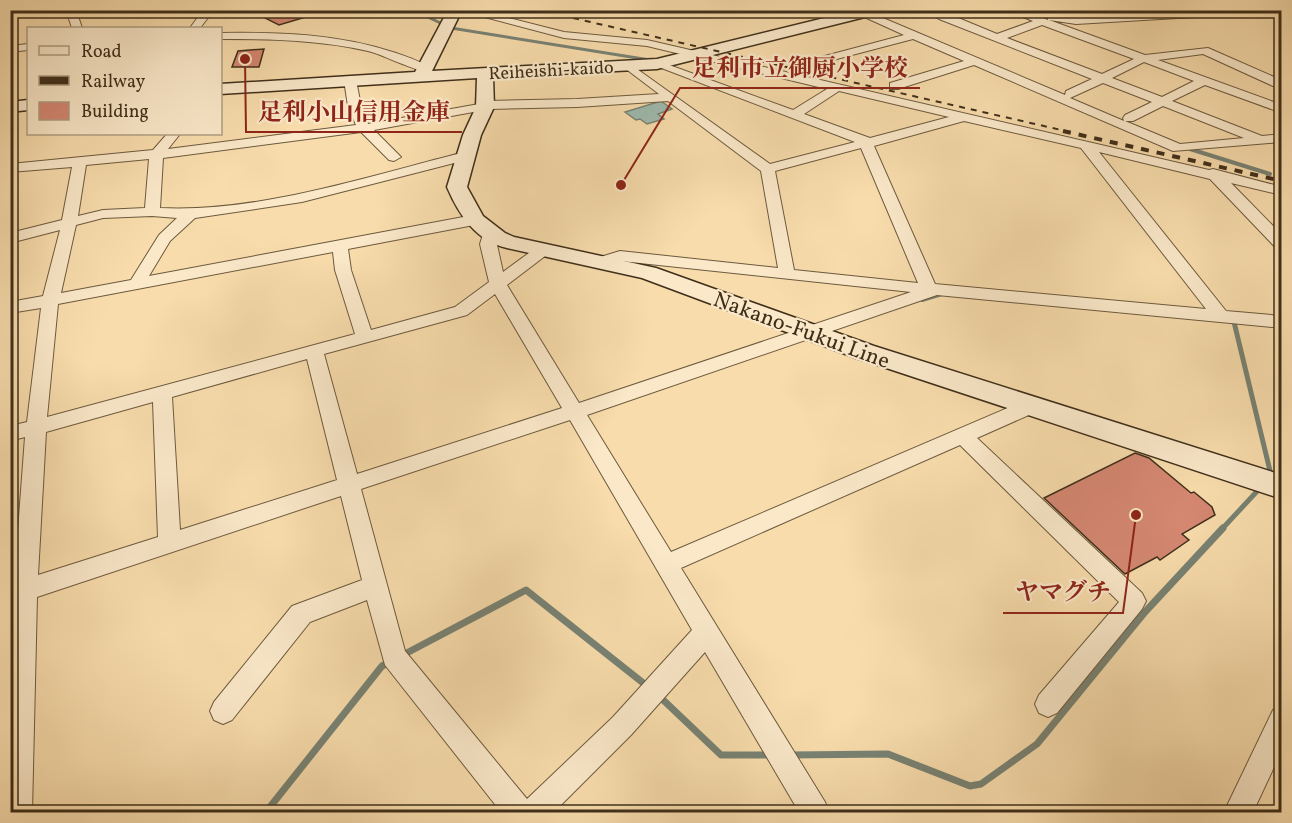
<svg xmlns="http://www.w3.org/2000/svg" width="1292" height="823" viewBox="0 0 1292 823" font-family="Vollkorn,'Noto Serif JP',serif">
<style>
.water{fill:#9ebaaf;stroke:#788273;stroke-width:1.5}
.lines{fill:none;stroke-linecap:round;stroke-linejoin:round}
.stream-far3{stroke:#788273;stroke-width:3}
.stream-far2{stroke:#788273;stroke-width:4}
.stream-far1{stroke:#788273;stroke-width:5}
.stream{stroke:#788273;stroke-width:7}
.building{fill:#d58772;stroke:#3f2f1a;stroke-width:1.5}
.minor-casing{stroke:#6d5a3e;stroke-width:2}
.secondary-casing{stroke:#3f2f1a;stroke-width:3}
.minor{fill:#fae8c9;fill-rule:evenodd}
.secondary{fill:#fae8c9;fill-rule:evenodd}
.rail-far1{stroke:#3f2f1a;stroke-width:2;stroke-dasharray:6 6;stroke-linecap:butt}
.rail{stroke:#3f2f1a;stroke-width:4;stroke-dasharray:8 8;stroke-linecap:butt}
.labels{text-anchor:middle;stroke-width:4.5;stroke-linejoin:round;paint-order:stroke}
.far-street-label{font-size:18px;fill:#3f2f1a;stroke:#fae8c9}
.street-label{font-size:22px;fill:#3f2f1a;stroke:#fae8c9}
.leader{fill:none;stroke:#8f2418;stroke-width:2}
.callout-dot{fill:#8f2418;stroke:#fae8c9;stroke-width:2}
.callout-label{font-size:24px;text-anchor:middle;font-weight:bold;fill:#8f2418;stroke:#fae8c9;stroke-width:4.5;stroke-linejoin:round;paint-order:stroke}
</style>
<rect width="100%" height="100%" fill="#f8dcac"/>
<filter id="stains"><feTurbulence type="fractalNoise" baseFrequency=".00333" numOctaves="4"/><feColorMatrix values="0 0 0 0 .2 0 0 0 0 .09 0 0 0 0 .02 0 0 0 .5 -.17"/></filter>
<radialGradient id="worn" r=".72"><stop offset=".6" stop-color="#630" stop-opacity="0"/><stop offset="1" stop-color="#630" stop-opacity=".3"/></radialGradient>
<path class="water" d="M661,101L672,109L658,114L664,119L647,124L640,119L636,120L625,112Z"/>
<g class="lines">
<path class="stream-far3" d="M413,10L451,28L656,61
M1021,10L1055,17"/>
<path class="stream-far2" d="M1190,149L1270,174
M1276,184L1282,186
M922,300L942,294"/>
<path class="stream-far1" d="M1230,321L1234,322L1271,475
M1222,529L1261,487"/>
<path class="stream" d="M401,656L526,590L647,686
M659,696L721,755H770
M791,755L888,754L970,786L981,784L1037,744L1145,612L1223,528
M266,812L382,666L390,662"/>
</g>
<path class="building" d="M249,10H316V14L279,25Z
M264,49L259,67H232L238,51Z
M1135,453L1149,458L1191,493L1194,492L1212,507L1215,515L1182,534L1189,540L1160,560L1157,557L1125,574L1044,498Z"/>
<g class="lines">
<g class="minor-casing">
<path id="minor" d="M66,10H76L82,28H72Z
M203,10H214L200,28H190Z
M458,10H477L564,32L647,40L1209,170L1213,169L1282,187V195L1231,183L1282,235V250L1276,248L1210,179L1099,152L1226,311L1282,316V328L937,295L587,415L671,552L1024,401L1031,399L1038,401L1041,406L1038,411L977,438L1142,593L1146,601L1142,609L1057,713L1048,717L1039,713L1035,704L1039,695L1119,602L960,445L681,568L825,802L829,812H799L705,652L631,735L554,812H501L385,665L367,600L310,622L232,720L223,724L214,720L210,711L214,702L292,606L362,580L341,496L37,597L32,812H10L12,608H10V586L14,584L25,437L10,441V426L27,422L41,308L10,313V302L43,296L60,230L10,243V233L62,220L72,167L10,172V164L153,150L167,134H180L168,149L356,125L348,106L344,80L350,76L356,80L361,106L368,124L479,104L485,101L577,99L659,94L626,69V65L630,64L770,164L855,142L651,64L653,62H661L793,110L827,89L647,46L564,38ZM839,91L949,117L870,138L804,114ZM668,101L761,171L778,268L620,251L597,258L595,261L597,264L603,266L621,261L911,292L579,403L507,285L549,253L551,250L549,247H537L503,272L494,231H484L480,244L489,282L455,307L371,330L351,270L348,249L474,225L482,220L479,217L474,215L149,276L170,241L195,218L302,202L470,159L472,156L465,152C369,176 258,213 160,208L163,158L361,132L389,160L394,161L401,157L374,130L490,109L577,107ZM964,121L1081,148L1206,309L935,284L874,146ZM861,148L918,283L794,270L775,171ZM149,159L145,208L103,210L78,216L86,165ZM152,216L177,218L159,235L131,280L61,293L76,225L103,218ZM333,252L335,270L355,334L47,417L58,304ZM495,294L562,408L357,474L324,354L467,315ZM307,359L337,480L180,530L172,397ZM153,402L158,537L38,575L46,432ZM570,420L692,630L613,717L527,799L405,651L361,489Z
M849,10H864L1065,95L1066,91L1092,79L939,19L925,10H939L997,34L1033,21L1006,10H1022L1048,20V16L1052,15L1076,18L1202,10H1267L1262,13L1076,24L1049,20L1145,55L1208,48L1281,80V86H1273L1203,54L1158,60L1282,105V113L1205,85L1172,101L1262,136L1282,134V142L1173,151L974,65L898,89H890V83L964,61L913,39L810,66L806,65V61L904,35ZM1042,25L1134,59L1102,74L1007,38ZM1144,62L1194,81L1162,97L1112,78ZM1103,83L1152,102L1125,115L1123,118L1124,121L1070,98ZM1163,106L1244,138L1180,144L1125,121H1133Z
M220,33C280,32 339,34 396,53C407,57 422,61 430,69L428,71C418,73 382,54 368,51C319,40 270,39 220,39Z
M28,44V50L10,52V46Z
M1282,706V750L1253,812H1224L1273,710Z"/>
</g>
<g class="secondary-casing">
<path id="secondary" d="M448,10H462L432,71L657,59L857,10H883L881,13L657,69L493,77L494,107L481,135L467,187L483,216L505,233L514,237L656,268L874,346L1282,475V499L856,358L642,278L507,248C476,241 459,215 447,187L463,135L476,107L477,78L220,94V84L415,72Z
M28,100V110L10,112V102Z"/>
</g>
<use href="#minor" class="minor"/>
<use href="#secondary" class="secondary"/>
<path class="rail-far1" d="M538,10L1070,132"/>
<path class="rail" d="M1063,131L1282,181"/>
</g>
<g class="labels">
<g class="far-street-label">
<text transform="translate(551 70) rotate(-3)" y="6">Reiheishi-kaido</text>
</g>
<g class="street-label">
<text transform="translate(802 329) rotate(20)" y="8">Nakano-Fukui Line</text>
</g>
</g>
<path class="leader" d="M621 185L680 88H920M245 59L246 132H462M1136 515L1123 613H1003"/>
<g class="callout-dot">
<circle cx="621" cy="185" r="6"/>
<circle cx="245" cy="59" r="6"/>
<circle cx="1136" cy="515" r="6"/>
</g>
<g class="callout-label">
<text x="800" y="76">足利市立御厨小学校</text>
<text x="354" y="120">足利小山信用金庫</text>
<text x="1063" y="600">ヤマグチ</text>
</g>
<rect width="1292" height="823" fill="none" stroke="#f8dcac" stroke-width="36"/>
<rect x="12" y="12" width="1268" height="799" fill="none" stroke="#3f2f1a" stroke-width="3"/>
<rect x="18" y="18" width="1256" height="787" fill="none" stroke="#3f2f1a" stroke-width="1.5"/>
<rect x="27" y="27" width="195" height="108" fill="#fae8c9" stroke="#af9e83" stroke-width="1.5"/>
<rect x="39" y="46" width="30" height="9" fill="#fae8c9" stroke="#af9e83" stroke-width="1.5"/>
<text x="81" y="57" font-size="18" fill="#3f2f1a">Road</text>
<rect x="39" y="76" width="30" height="9" fill="#3f2f1a" stroke="#af9e83" stroke-width="1.5"/>
<text x="81" y="87" font-size="18" fill="#3f2f1a">Railway</text>
<rect x="39" y="102" width="30" height="18" fill="#d58772" stroke="#af9e83" stroke-width="1.5"/>
<text x="81" y="117" font-size="18" fill="#3f2f1a">Building</text>
<rect width="100%" height="100%" filter="url(#stains)"/>
<rect width="100%" height="100%" fill="url(#worn)"/>
</svg>
